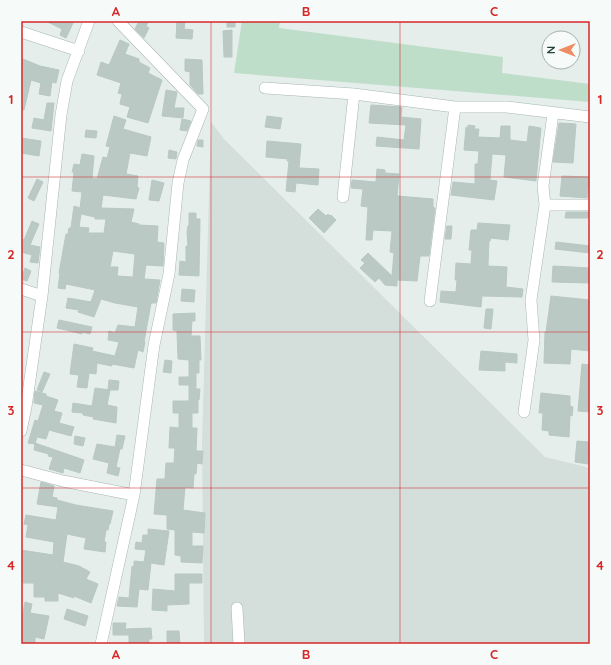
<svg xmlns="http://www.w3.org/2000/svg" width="611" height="665" viewBox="0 0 611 665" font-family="Quicksand,sans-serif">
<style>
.built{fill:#d4deda}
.green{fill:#bfdec9}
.building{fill:#bbc9c4;stroke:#b8c8c2;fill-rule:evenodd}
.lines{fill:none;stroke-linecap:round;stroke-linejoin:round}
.minor-casing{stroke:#a8b6b2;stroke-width:12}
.minor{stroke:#fff;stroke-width:11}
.grid{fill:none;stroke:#d62828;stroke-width:1;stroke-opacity:0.55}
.neatline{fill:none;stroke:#d62828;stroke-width:1.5}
.grid-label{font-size:13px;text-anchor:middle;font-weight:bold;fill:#d62828}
</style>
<rect width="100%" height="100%" fill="#e5eeeb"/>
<path class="built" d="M211,122L224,139L545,457L590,468V644H204L202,446Z"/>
<path class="green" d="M242,21H280L279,28L503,57L502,73L590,84V102L234,73Z"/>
<path class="building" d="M46,21H74L66,38L60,35L62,29Z
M139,21H149L146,26L149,28L144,38L135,29Z
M177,21H185L184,29L193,30L192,39L176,38Z
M227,21H235V27H227Z
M232,30V57H224L223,31Z
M120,40L129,44L125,54L139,59V62L150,68L148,73L162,80L148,123L127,117L130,107L120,104L122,94L118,93L121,83L97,75L101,62L109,65Z
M23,59L40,66L59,70L56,83L52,82L50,96L39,94L41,83L31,80L24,110H21V65Z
M185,59L202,60L203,94H198L190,85V72L185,71Z
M166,90L177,92L174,108H184L183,118L162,116Z
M47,103H54L51,131L32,128L34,118L44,120Z
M371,105L402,107L401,117L421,119L419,149L376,146L377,137L404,140L406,125L369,123Z
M114,116L126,120L123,129L151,137L147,156L130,153L126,174L138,176L137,187L139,188L136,199L103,195L101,208L134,209L131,222L139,224V225L158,226L157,242L164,243L163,266L146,265L144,279L160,280L156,303H151L144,342H145L143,352L138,350L134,368L112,364V366L97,363L96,374L89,373L87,388L77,387L79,375L70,374L74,344L93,348L92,351L115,356L119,342L108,340L109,331L115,333L118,325L135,327L138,307L115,303L101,299L94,317L78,312L79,310L66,308L68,298L91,302L95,290L66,284L65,289L58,288L60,273H59L66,234H68L69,228H71L74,206L80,208L82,192L72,191L74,172H72L74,164L80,165L82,154L94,156L92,178L97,179L103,157L107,158L110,147L106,146ZM81,214L95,217V219H106L104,233H88L89,228L79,227ZM113,251L135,254L133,277L117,276L118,267H110Z
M267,116L282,118L280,129L265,127Z
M182,119L191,121L187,131L180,130Z
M559,123L576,124L573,163L553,162Z
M468,125L475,126L474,129H479L478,137L500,138L501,126H510V140L527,142L529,126L541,128L536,181L504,177L506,155L492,154L490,180L497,181L494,200L451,195L453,182L475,184V164H478L479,151L464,150L466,127L468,128Z
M86,130L97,131L96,138L85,137Z
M21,138L41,141L39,156L21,153Z
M198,140H203V147L197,146Z
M267,141L301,144L299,168L319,169L318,185L296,183L295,192L286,191L289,161H287L288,159L266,157Z
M169,150L177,152L176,159L168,158Z
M377,169L385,170V173L399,174L397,196L433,199V207L435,208L429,256H420L417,281L397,280V286L385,285L379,278L375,282L360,268L365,263L361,260L368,253L392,276L394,253L390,252L392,231L373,230L372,240H366L368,207L361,206L363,189L351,188L352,180L376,182Z
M562,176L590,177V186H588L587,198L560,196Z
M37,179L43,182L34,201L28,198Z
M152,180L164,183L159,201L149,200Z
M318,209L326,216L328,214L330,216L331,215L336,220L324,233L309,218Z
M566,212H589L588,218H565Z
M189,213H196V219H200L199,276L179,275L180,261L186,262V246H188L187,232L188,226L189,225Z
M32,221L39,224L30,245L40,247L38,263L30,262L32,255L21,252V239L24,240Z
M478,223L510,225L508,240L491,238L490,241H489L488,266L507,267L506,287L523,289L522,297L482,296L481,307L440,302L441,291L456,292L457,280H455L456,263L471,264L472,250H469L471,230H477Z
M447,226H452L451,239H445Z
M556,242L590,246V253L555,249Z
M553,266L590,268V283L552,282Z
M25,268L31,271L27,281L21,279Z
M182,289L195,290L194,302L181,301Z
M551,296L590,300V351L571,349L570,364L544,363L545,332H546Z
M486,309H493L491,329L484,328Z
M195,313V321H192L191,336H200L201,360H199V373H196V389H200L199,400H198V413H192V428H197L196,451H203L202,464L197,463L196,474H194L193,488L185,487L183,510L205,513L204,533L192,532V546H203L202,563L181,562V556L175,555V530L167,529V515L154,514L157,479H165L166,463H174L175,448H169L170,427L179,428V413H173V401H189V385H179V377H189V360L178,359L177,331L173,330V314Z
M59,320L92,327L90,334L82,332V334L57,328Z
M481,351L517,354V363L505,362V371L479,370Z
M165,360L172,361L171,373L163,372Z
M582,364L590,365V412L578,411Z
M44,372L50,374L42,392L37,390Z
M109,380L119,381L118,390H108Z
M95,388L110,390L107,405L117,407L116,423L93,419L94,417L83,415V413L72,412L73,403L92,406Z
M35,391L46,394V396L58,400L54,411L62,413L59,423L74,427L71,436L49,430L46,439L37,437L35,444L28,443L35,420L38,421L43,405L34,403Z
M541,393L570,396V406L573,407L572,416L570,415L569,437L549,435V431L542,430L543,413H539Z
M117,435L125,436L122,449L116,448L120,449L116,467L120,468L118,476L107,473L109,463L93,459L97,444L115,447Z
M75,436L85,438L83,446L74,444Z
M577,441L590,442L588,464L575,462Z
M35,443L84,460L80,473L64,468L63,473L49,469L53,457L48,456L49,454L34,450Z
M41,482L54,486L52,497L57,498V500L76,505L113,511L110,524H109L108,530H106L104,542H106L105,552L84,549L86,538L67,534L63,562L79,566L90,572L86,579L98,584L91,603L74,596V598L58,593V601H45V597H34V583H21V550L53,555L54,542L26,537L28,525L24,524L26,515L56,520L58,507L37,504Z
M148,529L169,531L164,565L151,563L148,590L139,589L137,607L117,606L119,597L129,598L132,566L134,567V561L144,562L146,550L135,549L136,542L142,543L143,535H148Z
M175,574H202V583H189V604L167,605V611L152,610L153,589L175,591Z
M25,602L32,604L30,613L49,616L44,639L35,637V644H21V625Z
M67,609L88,616L85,626L64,619Z
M113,623H126L125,629L151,628L152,639H149V644H129V635H113Z
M167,631H179L180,644H167Z"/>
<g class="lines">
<g class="minor-casing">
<path id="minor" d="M21,32L79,51
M265,88L354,94L455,107H507L590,117
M343,197L354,94
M545,205H590
M21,289L42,296
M430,301L455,107
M524,412L534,340L531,300L545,205L543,186L553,114
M21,431L26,407L42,296L61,115L67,81L89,21
M21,470L63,481L134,495
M237,608L239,644
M101,644L134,495L154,345L169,274L178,183L183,160L203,109L118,21"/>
</g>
<use href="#minor" class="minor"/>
</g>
<path class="grid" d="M211,21V644M400,21V644M21,177H590M21,332H590M21,488H590"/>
<rect width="611" height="665" fill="none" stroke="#f6faf8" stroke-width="44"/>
<g transform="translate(561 50) rotate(270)"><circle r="19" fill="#f6faf8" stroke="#a2b0ac"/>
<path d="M0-3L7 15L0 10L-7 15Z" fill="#ee8d63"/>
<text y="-6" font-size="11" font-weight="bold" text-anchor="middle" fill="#25403a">N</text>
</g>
<rect x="22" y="22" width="567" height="621" class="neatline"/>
<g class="grid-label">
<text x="116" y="16">A</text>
<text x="306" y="16">B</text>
<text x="494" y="16">C</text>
<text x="11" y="104">1</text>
<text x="600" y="104">1</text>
<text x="11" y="259">2</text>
<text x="600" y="259">2</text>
<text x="11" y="415">3</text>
<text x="600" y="415">3</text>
<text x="11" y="570">4</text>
<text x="600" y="570">4</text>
<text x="116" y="659">A</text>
<text x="306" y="659">B</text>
<text x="494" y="659">C</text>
</g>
</svg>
